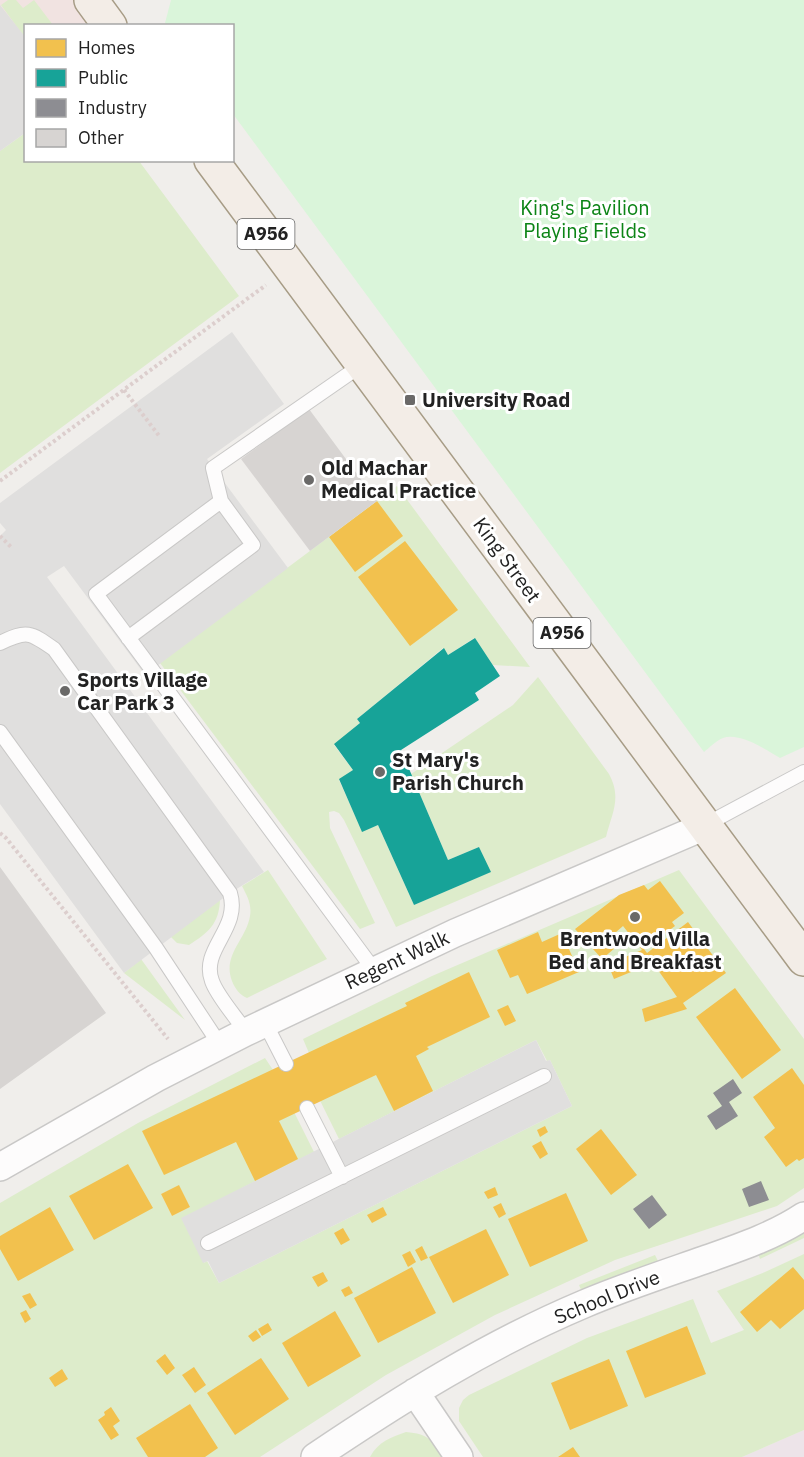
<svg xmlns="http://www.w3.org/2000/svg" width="804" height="1457" viewBox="0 0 804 1457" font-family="'IBM Plex Sans',sans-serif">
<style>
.commercial{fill:#f1e3e1}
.industrial{fill:#ede4e9}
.grass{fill:#ddeccb;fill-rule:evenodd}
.park{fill:#daf5da}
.parking{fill:#e0dfde}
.homes{fill:#f2c14e}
.public{fill:#17a398}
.industry{fill:#8d8d92}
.building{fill:#d7d4d2}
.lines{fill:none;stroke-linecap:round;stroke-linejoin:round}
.lane-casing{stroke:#c9c8c7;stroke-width:16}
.street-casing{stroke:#c9c8c7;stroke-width:30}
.primary-casing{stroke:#a79c86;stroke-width:36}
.path{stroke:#dccecd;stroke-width:4;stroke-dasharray:3 3;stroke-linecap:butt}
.lane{stroke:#fdfcfc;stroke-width:14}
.street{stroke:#fdfcfc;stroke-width:27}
.primary{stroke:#f3ede7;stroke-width:33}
.poi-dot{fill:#6a6968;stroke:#fff;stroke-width:2}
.labels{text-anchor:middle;stroke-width:6;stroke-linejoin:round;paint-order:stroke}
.shield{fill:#fff;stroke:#646464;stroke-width:1.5}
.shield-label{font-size:18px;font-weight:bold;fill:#222}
.park-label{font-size:20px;fill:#0c8416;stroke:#fff}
.poi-label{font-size:20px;font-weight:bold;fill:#222;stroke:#fff;text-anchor:start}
.street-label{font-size:20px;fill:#222;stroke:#fff}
</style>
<rect width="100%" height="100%" fill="#f0eeeb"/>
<path class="commercial" d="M0,0H87L106,25L26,26L25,132L0,151Z"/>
<path class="industrial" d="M804,1430V1457H742Z"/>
<path class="grass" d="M8,0H16L23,8L34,0L53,25L26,26L25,38L1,5Z
M25,133L26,160L139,161L239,296L0,473V151Z
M397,486L530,667L493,665L474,638L448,655L443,648L357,719L360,723L334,745L353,770L339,780L362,831L378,825L414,905L490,872L479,847L448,860L411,774L513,705L538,677L609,774C622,798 612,813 606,837L396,927L344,820L339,813L334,811L329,812L330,828L375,923L360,929L160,663Z
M268,870L327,959L247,998C240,995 235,989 232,981C222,955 246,940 250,916C252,904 247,896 242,886Z
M679,870L804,1039V1188L777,1206L615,1260L495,1315L386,1375L260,1457H0V1203L138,1123L265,1058L273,1070L314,1152L242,1188L204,1263L207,1261L219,1283L572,1106L550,1060L547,1061L536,1040L339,1139L299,1058L309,1053L303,1039L432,976ZM179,1186L190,1207L172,1216L161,1194Z
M220,900C219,924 208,933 189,945L177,943L170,936Z
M141,959L185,1020L124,973Z
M804,1231V1238L760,1259L758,1253Z
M804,1254V1430L742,1457H483L459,1421V1408L463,1400L469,1395L587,1338L693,1299L711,1343L744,1330L717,1291L765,1272Z
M655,1255L658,1261L582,1292L579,1285Z
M406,1432C429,1434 431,1440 445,1457H370C378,1442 391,1437 406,1432Z"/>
<path class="park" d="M171,0H804V747L780,758C767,750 739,732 723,738C717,740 709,748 704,752L233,114L232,26L167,25L165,23Z"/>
<path class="parking" d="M0,5L26,38L25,133L0,151Z
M232,332L284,404L207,459L288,568L145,675L64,566L47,577L264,872L230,893L124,973L0,804V536L6,530L0,523V503Z
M536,1040L546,1061L550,1060L572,1106L219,1283L208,1261L203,1263L181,1218Z"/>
<path class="homes" d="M377,501L403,536L355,572L329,537Z
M405,541L458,610L410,646L358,577Z
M660,881L684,913L672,922L675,926L644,949L647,953L688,922L726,973L683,1003L687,1009L645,1022L642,1009L677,997L653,963L614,979L608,964L642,950L623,926L608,939L615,948L602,959L575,929L619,895L644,885L648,890Z
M538,932L542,942L562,933L579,972L527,994L518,975L510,978L497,950Z
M469,972L490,1017L427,1047L429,1049L416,1056L433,1091L394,1111L376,1075L279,1121L298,1159L255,1181L236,1142L164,1175L142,1131L407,1006L405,1003Z
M735,988L781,1050L742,1079L696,1017Z
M508,1005L516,1021L505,1026L497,1010Z
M792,1068L804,1085V1158L799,1161L797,1159L786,1167L764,1137L775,1128L753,1097Z
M545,1126L548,1132L540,1137L537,1130Z
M601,1129L637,1175L611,1195L576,1149Z
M541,1141L548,1154L540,1159L532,1146Z
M128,1164L153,1208L94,1240L69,1196Z
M179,1185L190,1207L172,1216L161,1194Z
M495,1187L498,1195L488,1199L484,1192Z
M566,1193L588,1241L530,1267L508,1219Z
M501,1203L506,1214L499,1218L493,1207Z
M50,1207L74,1250L18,1281L0,1249V1236Z
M383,1207L387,1215L372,1223L367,1215Z
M343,1228L350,1240L341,1245L334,1233Z
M486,1229L509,1275L453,1303L429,1257Z
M422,1246L428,1258L421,1261L415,1250Z
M410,1251L416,1262L408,1267L402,1255Z
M412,1267L436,1313L378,1343L354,1298Z
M793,1267L804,1280V1309L780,1329L771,1320L757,1332L740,1312Z
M323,1272L328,1281L318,1287L312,1277Z
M349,1286L353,1293L345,1297L341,1290Z
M30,1293L37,1305L30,1309L22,1296Z
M26,1310L31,1319L25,1323L20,1313Z
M335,1311L361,1356L308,1387L282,1343Z
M268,1323L272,1330L262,1336L258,1329Z
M687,1326L706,1374L645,1398L626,1351Z
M256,1330L261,1337L253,1342L248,1336Z
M165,1354L175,1368L167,1375L156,1361Z
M261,1358L289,1399L235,1435L207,1393Z
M609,1359L628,1406L570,1430L551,1383Z
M194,1367L206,1385L195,1393L182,1375Z
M62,1369L68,1379L55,1387L49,1378Z
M190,1404L218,1448L205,1457H148L136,1438Z
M111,1407L120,1421L113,1426L119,1435L111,1440L98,1420L105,1415L104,1412Z
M573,1447L580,1457H558Z"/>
<path class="public" d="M475,638L500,676L475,693L479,700L401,750L448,860L479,847L491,872L414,905L378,825L362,832L339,779L353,770L334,744L360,723L357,719L444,648L448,655Z"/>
<path class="industry" d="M733,1079L742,1093L729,1102L738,1116L716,1130L707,1116L722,1106L713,1093Z
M761,1181L769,1200L749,1207L742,1189Z
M652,1195L667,1215L649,1229L633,1209Z"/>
<path class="building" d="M309,409L377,501L310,551L241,459Z
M0,867L106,1013L0,1089Z"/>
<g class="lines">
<g class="lane-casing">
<path id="lane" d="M221,501L213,468L363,364
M128,638L253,545L221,501L96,594L374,970
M0,643C27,630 30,632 54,649L230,893C241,929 200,949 212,981C217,996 236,1017 246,1032
M0,732L156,948L220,1045
M705,825L804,772
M265,1023L286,1064
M307,1108L342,1177
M208,1243L544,1076"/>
</g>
<g class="street-casing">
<path id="street" d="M0,1167L156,1078L246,1032L455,933L705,826
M415,1392L459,1457
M315,1457C401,1399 489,1344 584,1304C624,1287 664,1274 704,1260C738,1248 774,1236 804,1216"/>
</g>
<g class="primary-casing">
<path id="primary" d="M91,0L110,26
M211,160L804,959"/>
</g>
<path class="path" d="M124,390L160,437
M0,481L266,285
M0,536L12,548
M0,833L6,838L168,1039"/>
<use href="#lane" class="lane"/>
<use href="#street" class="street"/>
<use href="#primary" class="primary"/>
</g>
<g class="poi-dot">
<rect x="404" y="394" width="12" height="12" rx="3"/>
<circle cx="309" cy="480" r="6"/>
<circle cx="65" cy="691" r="6"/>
<circle cx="380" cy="772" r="6"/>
<circle cx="635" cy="917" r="6"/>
</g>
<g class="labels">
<g class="shield">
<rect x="237.5" y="219" width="57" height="30" rx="4.5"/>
<rect x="533.5" y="618" width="57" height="30" rx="4.5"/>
</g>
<g class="shield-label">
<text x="266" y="240">A956</text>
<text x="562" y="639">A956</text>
</g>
<g class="park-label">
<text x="585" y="215">King's Pavilion<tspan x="585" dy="23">Playing Fields</tspan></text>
</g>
<g class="poi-label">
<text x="422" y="407">University Road</text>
<text x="321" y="475">Old Machar<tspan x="321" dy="23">Medical Practice</tspan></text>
<text x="77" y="687">Sports Village<tspan x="77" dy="23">Car Park 3</tspan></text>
<text x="392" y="767">St Mary's<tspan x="392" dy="23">Parish Church</tspan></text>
<text x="635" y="946" text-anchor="middle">Brentwood Villa<tspan x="635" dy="23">Bed and Breakfast</tspan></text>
</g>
<g class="street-label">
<text transform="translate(507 560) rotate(54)" y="7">King Street</text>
<text transform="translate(397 960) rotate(-25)" y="7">Regent Walk</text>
<text transform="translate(607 1297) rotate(-22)" y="7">School Drive</text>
</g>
</g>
<rect x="24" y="24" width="210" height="138" fill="#ffffff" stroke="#a7a7a7" stroke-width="1.5"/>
<rect x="36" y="39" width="30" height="18" fill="#f2c14e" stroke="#a7a7a7" stroke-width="1.5"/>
<text x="78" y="54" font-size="18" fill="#222222">Homes</text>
<rect x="36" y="69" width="30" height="18" fill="#17a398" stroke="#a7a7a7" stroke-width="1.5"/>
<text x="78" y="84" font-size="18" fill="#222222">Public</text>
<rect x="36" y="99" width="30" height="18" fill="#8d8d92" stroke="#a7a7a7" stroke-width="1.5"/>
<text x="78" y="114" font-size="18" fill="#222222">Industry</text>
<rect x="36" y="129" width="30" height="18" fill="#d7d4d2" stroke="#a7a7a7" stroke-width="1.5"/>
<text x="78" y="144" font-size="18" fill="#222222">Other</text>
</svg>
